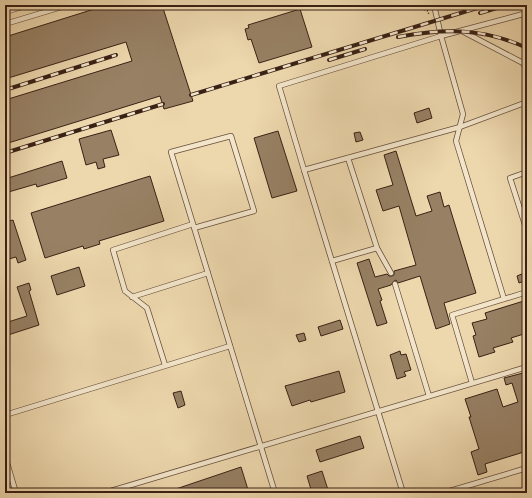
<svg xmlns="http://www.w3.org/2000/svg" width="532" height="498" font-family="'Libre Caslon Text',serif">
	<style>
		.building { fill: #978064; stroke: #392115 }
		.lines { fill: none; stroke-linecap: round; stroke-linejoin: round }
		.lane-casing { stroke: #664e3b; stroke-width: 6 }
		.path { stroke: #392115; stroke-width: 1.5; stroke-dasharray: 1 2; stroke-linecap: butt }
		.lane { stroke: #f3e5ca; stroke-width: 4.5 }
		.rail-casing { stroke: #392115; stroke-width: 4 }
		.rail { stroke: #f3e5ca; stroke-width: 2.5; stroke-dasharray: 8; stroke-linecap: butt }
	</style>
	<rect width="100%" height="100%" fill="#edd7ad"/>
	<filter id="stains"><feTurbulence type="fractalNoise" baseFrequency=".005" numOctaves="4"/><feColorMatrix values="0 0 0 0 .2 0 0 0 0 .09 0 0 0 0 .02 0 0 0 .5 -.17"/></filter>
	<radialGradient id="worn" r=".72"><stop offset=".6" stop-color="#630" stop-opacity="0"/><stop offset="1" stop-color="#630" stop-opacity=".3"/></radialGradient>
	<g class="building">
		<polygon points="107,5 162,5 193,101 164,109 160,96 5,144 5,100 132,61 126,42 5,79 5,37"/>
		<polygon points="300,9 312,47 259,63 251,39 248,40 245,29 249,28 248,25"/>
		<polygon points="429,108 432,118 417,123 414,113"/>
		<polygon points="111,130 119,155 103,159 105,167 98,169 96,162 86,165 79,139"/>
		<polygon points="278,131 297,191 272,198 254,138"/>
		<polygon points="360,132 363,140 356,142 354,133"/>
		<polygon points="396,151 416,216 432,211 427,196 440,192 444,207 449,205 476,293 444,303 450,324 436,329 420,276 398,283 396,280 394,281 391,285 378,289 382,300 380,301 387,323 377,326 357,263 369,259 375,277 387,274 389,276 392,276 394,275 394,271 416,265 399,206 383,211 376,190 393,185 384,155"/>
		<polygon points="62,161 67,178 37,187 36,184 5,193 5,179"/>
		<polygon points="150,176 164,221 99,241 100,244 84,249 83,246 45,258 31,213"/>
		<polygon points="13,220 26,260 18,263 16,257 5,260 5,222"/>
		<polygon points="79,267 85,286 57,295 51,276"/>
		<polygon points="524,273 527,280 519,283 517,276"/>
		<polygon points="29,283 31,290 29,291 39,325 5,336 5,323 27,316 17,287"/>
		<polygon points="527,300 527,333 511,338 513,342 493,348 495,352 479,357 473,336 476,335 472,323 487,319 485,313"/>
		<polygon points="340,320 343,329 321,336 318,327"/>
		<polygon points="304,333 306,340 299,342 296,335"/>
		<polygon points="400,351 401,355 406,354 411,370 404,372 406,376 397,379 390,355"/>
		<polygon points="339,371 345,392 311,402 310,400 292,406 285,386"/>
		<polygon points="527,372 527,451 485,464 487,472 478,475 471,452 479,449 469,417 471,417 465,399 497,389 503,407 518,402 512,383 506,385 504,378"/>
		<polygon points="181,391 185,405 178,408 173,393"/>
		<polygon points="360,436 364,448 320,462 316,450"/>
		<polygon points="241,467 249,493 167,493 167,492"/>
		<polygon points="322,471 329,493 312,493 307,476"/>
	</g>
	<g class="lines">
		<defs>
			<g id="lane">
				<polyline points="434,5 441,36 463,114 456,141 504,299"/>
				<polyline points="5,12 28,5"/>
				<polyline points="527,13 441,36 279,86 304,170 460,127 527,102"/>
				<polyline points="5,24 68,5"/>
				<polyline points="462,31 523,63 527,70"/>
				<polyline points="348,158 377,248 391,273"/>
				<polyline points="304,170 403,493"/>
				<polyline points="527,172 510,178 527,231"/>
				<polyline points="194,228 254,211 231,136 171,152 275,493"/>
				<polyline points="332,261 377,248"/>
				<polyline points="395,284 429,396"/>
				<polyline points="132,297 208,273"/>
				<polyline points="165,365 147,308 125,291 113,250 193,224"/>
				<polyline points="472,383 452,315 527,292"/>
				<polyline points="5,415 230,346"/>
				<polyline points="5,456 16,493"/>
				<polyline points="104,493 527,367"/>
				<polyline points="443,493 527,468"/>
			</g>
		</defs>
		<use href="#lane" class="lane-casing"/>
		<polyline class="path" points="413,5 428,11 429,15"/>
		<use href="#lane" class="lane"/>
		<defs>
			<g id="rail">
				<polyline points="480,13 507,5"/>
				<path d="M398,37C445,28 483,28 527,48"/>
				<polyline points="329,60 365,49"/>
				<polyline points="5,90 116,55"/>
				<polyline points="191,95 487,5"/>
				<polyline points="5,153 163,104"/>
				<polyline points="521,493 527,490"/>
			</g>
		</defs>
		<use href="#rail" class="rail-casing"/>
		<use href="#rail" class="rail"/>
	</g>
	<rect width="532" height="498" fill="none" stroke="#edd7ad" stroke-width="20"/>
	<rect x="6" y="6" width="520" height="486" fill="none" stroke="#392115" stroke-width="2"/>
	<rect x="10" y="10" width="512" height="478" fill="none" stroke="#392115"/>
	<rect width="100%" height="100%" filter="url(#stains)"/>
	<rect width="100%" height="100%" fill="url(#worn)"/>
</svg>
